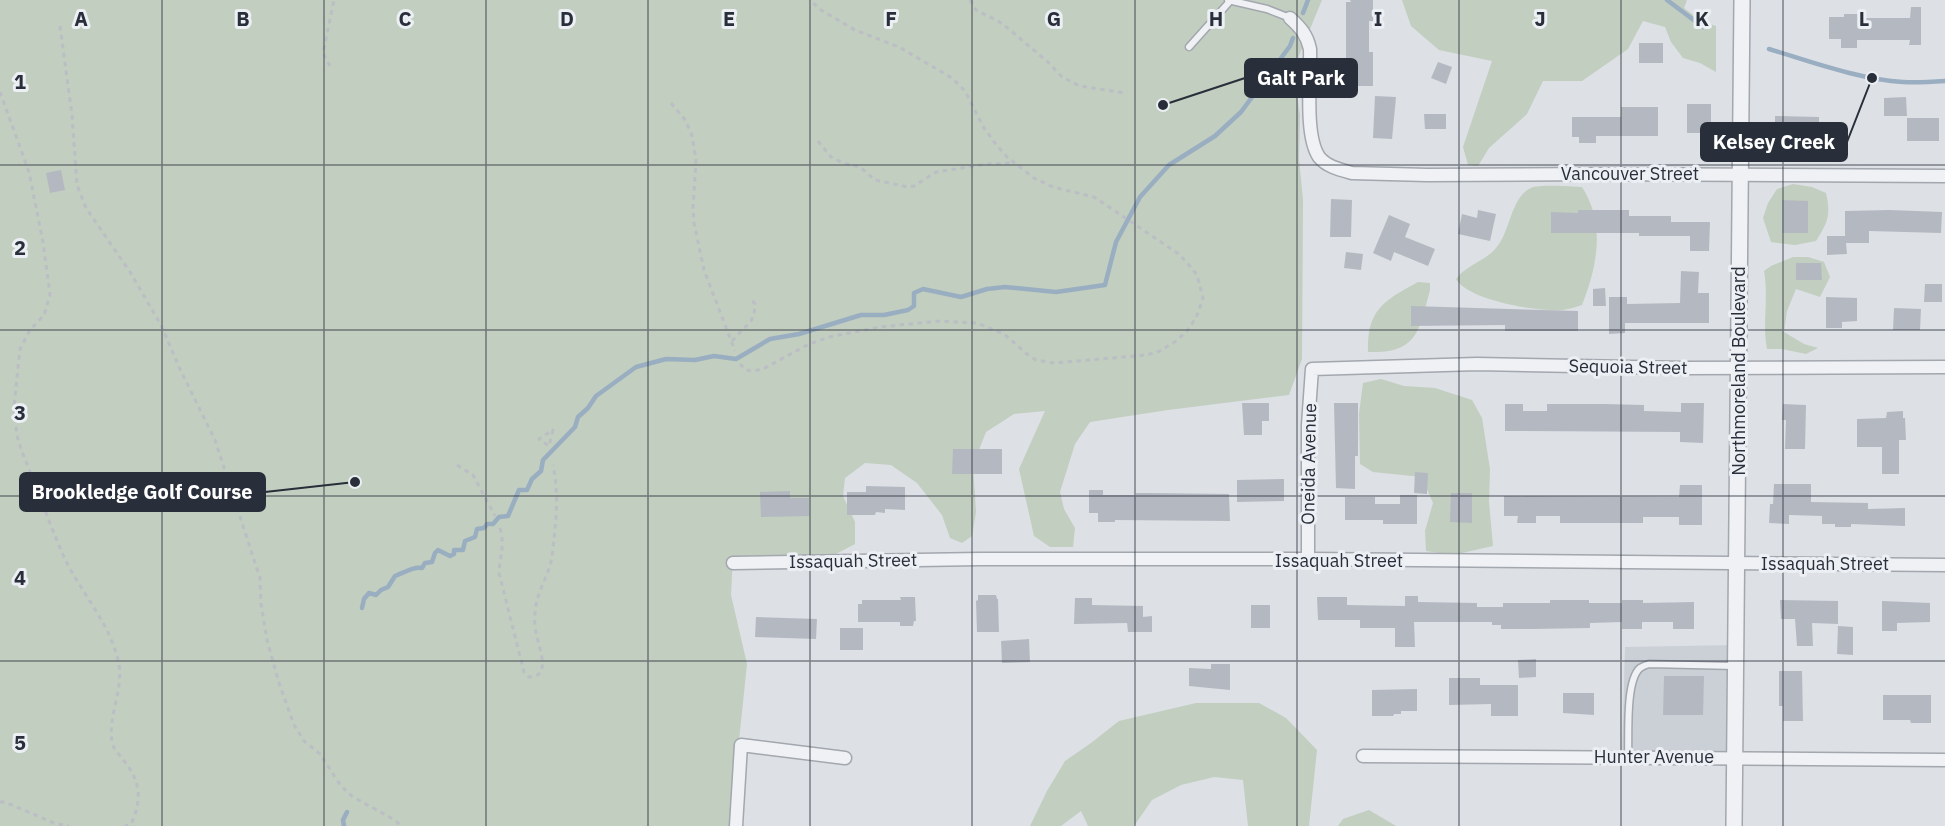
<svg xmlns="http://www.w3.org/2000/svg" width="1945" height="826" font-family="'IBM Plex Sans',sans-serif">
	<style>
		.built { fill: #cbcfd6 }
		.green { fill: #c2cebf }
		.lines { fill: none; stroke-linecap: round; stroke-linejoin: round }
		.stream { stroke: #9aaec2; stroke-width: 4.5 }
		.building { fill: #b4b9c1 }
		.service-casing { stroke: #a3a7ae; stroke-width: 9 }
		.minor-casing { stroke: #a3a7ae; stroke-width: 15 }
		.tertiary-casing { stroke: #a3a7ae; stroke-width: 18 }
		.path { stroke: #bbbec4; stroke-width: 3; stroke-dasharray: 4.5 4.5; stroke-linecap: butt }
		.service { stroke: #eff1f4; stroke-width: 6 }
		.minor { stroke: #eff1f4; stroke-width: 12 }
		.tertiary { stroke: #eff1f4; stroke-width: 15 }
		.grid { fill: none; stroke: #282e3a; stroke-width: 1.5; stroke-opacity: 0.55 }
		.labels { text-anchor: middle; stroke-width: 6; stroke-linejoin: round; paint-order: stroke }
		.street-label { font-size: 18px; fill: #282e3a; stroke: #eceff3 }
		.grid-label { font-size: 20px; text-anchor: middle; font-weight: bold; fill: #282e3a; stroke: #eceff3; stroke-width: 6; stroke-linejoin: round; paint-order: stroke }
		.leader { fill: none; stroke: #282e3a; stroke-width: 2 }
		.callout-dot { fill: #282e3a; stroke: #eceff3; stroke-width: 2 }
		.callout { fill: #282e3a; stroke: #282e3a; stroke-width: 2 }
		.callout-label { font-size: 20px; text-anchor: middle; font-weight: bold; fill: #fff }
	</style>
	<rect width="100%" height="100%" fill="#dde0e5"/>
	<polygon class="built" points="1736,645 1734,758 1622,757 1625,647"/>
	<g class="green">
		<polygon points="0,0 1322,0 1289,80 1295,82 1300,115 1299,159 1303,200 1302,359 1289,395 1168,410 1090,422 1075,444 1060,492 1064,509 1075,528 1073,547 1050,547 1034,536 1019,469 1045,411 1014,414 986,432 973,465 976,512 972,536 962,543 950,538 942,515 917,483 891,465 865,463 845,478 843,496 855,522 855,544 834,555 733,556 731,595 747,664 730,826 0,826"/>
		<polygon points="1402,0 1687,0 1684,8 1701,21 1716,26 1716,72 1700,63 1683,58 1671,42 1665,27 1643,21 1628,49 1582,81 1543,81 1527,114 1489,148 1478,166 1468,165 1463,147 1492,61 1439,50 1411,26"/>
		<path d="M1793,184L1812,187L1826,193C1831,215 1828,222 1816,241L1795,245L1771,242L1763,218L1768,203L1777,189Z"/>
		<path d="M1564,186L1582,187C1606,224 1597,267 1582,305C1576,307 1569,309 1563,310C1539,312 1469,301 1456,279C1467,264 1488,261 1499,244C1510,229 1512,196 1531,188C1538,185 1556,186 1564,186Z"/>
		<path d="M1793,257H1808L1824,262L1830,277L1820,297L1796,289L1787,311L1784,332L1804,344L1818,348L1806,354L1782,349H1767C1762,323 1769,297 1764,271L1771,266Z"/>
		<path d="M1418,282L1430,283V290C1419,330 1418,354 1368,352C1367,310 1383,301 1418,282Z"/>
		<polygon points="1381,379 1404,386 1435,388 1472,400 1482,418 1490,469 1489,502 1493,546 1453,555 1426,551 1425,531 1433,503 1422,477 1373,472 1360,464 1359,414 1363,383"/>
		<polygon points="1196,703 1259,703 1286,718 1317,750 1309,826 1248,826 1243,780 1214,777 1181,785 1152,800 1134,826 1088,826 1081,811 1061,826 1030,826 1047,791 1065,761 1091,743 1119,721"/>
		<polygon points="1369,810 1396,826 1338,826 1343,819"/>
	</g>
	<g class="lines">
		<g class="stream">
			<polyline points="1667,0 1703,27"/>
			<polyline points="1303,13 1308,0"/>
			<path d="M1769,49C1809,61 1861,80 1903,82C1917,83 1931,82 1945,81"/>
			<path d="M362,608L364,599L369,593L376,595L381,590L388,587L395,576C403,573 414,566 422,568L425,563L432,562L435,553L438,550L450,556L454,554V550H463L465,541L475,537L477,529L484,528L487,524H493L499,517L508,516L519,490H527L532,479L541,471L543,460L575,427L578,417L588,408L596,396L636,367L666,359L695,360L714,356L736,359L770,339L799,334L861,315H884L908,310L914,306V293L923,289L961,297L987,289L1005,287L1056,292L1105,285L1116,242L1140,197L1169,165L1215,136L1241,112L1290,46L1293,38"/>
			<polyline points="344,826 343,820 347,812"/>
		</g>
	</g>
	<g class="building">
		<polygon points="1350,0 1373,0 1373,21 1369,21 1369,52 1373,52 1373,86 1346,86 1346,2 1351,2"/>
		<polygon points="1911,7 1921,7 1921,45 1909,45 1910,40 1857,40 1857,48 1841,48 1841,39 1829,39 1829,17 1844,17 1844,14 1861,14 1860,18 1910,18"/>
		<rect x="1639" y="43" width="24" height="20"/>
		<polygon points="1438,62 1452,67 1446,84 1431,78"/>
		<polygon points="1375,96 1396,97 1392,139 1373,138"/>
		<polygon points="1906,97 1907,116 1884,116 1884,98"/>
		<rect x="1687" y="104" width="24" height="29"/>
		<polygon points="1621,107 1658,107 1658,136 1596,136 1596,143 1579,143 1579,137 1572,137 1572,117 1621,117"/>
		<polygon points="1424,114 1446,114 1446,129 1425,129"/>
		<polygon points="1775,116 1819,117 1819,139 1775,138"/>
		<rect x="1907" y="118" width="32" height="23"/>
		<polygon points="61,170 65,190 50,193 46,173"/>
		<polygon points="1331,199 1352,200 1351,237 1330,237"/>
		<polygon points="1782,200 1808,201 1808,233 1782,233"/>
		<polygon points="1478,210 1496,214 1490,241 1458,234 1462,214 1477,218"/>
		<polygon points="1578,210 1629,210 1629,216 1671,216 1671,222 1710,222 1709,251 1690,251 1690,236 1639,236 1639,233 1551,233 1551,212 1578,213"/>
		<polygon points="1890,210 1942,212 1941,233 1869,231 1869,243 1846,243 1847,254 1827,255 1827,236 1845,236 1845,211"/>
		<polygon points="1389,215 1410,224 1405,237 1435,249 1428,266 1394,252 1391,261 1373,253"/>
		<polygon points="1346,252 1363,254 1361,270 1344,268"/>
		<polygon points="1796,263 1821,263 1822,280 1796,280"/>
		<polygon points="1681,271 1699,272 1698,293 1709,293 1709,323 1625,323 1625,333 1609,334 1609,297 1627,297 1627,304 1680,303"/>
		<polygon points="1925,284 1942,284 1942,302 1924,302"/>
		<polygon points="1605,288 1606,306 1593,306 1593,289"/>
		<polygon points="1826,297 1857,298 1857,321 1842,322 1842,328 1826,328"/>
		<polygon points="1411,306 1578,311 1578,331 1505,331 1505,325 1411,326"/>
		<polygon points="1894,308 1921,309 1920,330 1893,330"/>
		<polygon points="1242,403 1269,403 1269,421 1262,421 1262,435 1244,435"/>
		<polygon points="1334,403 1358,403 1358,456 1355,456 1355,489 1336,488"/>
		<polygon points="1681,403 1704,403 1703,443 1680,442 1680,432 1505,431 1505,404 1523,404 1523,411 1547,411 1547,404 1605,404 1644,405 1644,411 1681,412"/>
		<polygon points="1783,404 1806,405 1805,449 1785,449 1786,420 1782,420"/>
		<polygon points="1903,411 1903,418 1905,418 1906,440 1899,440 1899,474 1882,474 1882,447 1857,447 1857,419 1886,418 1887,412"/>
		<polygon points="953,449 1002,449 1002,474 952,474"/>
		<polygon points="1415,472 1428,473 1427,494 1414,493"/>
		<polygon points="1284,479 1284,501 1237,502 1237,480"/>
		<polygon points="1774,484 1811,484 1811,502 1868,503 1868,509 1905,508 1905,526 1851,524 1851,527 1835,527 1835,524 1822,524 1822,516 1789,515 1789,524 1769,523 1770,504 1773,504"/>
		<polygon points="1680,485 1702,485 1702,525 1679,525 1679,517 1643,517 1643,523 1560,523 1560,516 1536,516 1536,523 1517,523 1518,516 1504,516 1504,496 1679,497"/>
		<polygon points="866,486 905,487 905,510 885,509 885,513 876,512 875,515 847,515 847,492 866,492"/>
		<polygon points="1089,490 1103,490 1103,495 1136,495 1136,493 1149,493 1229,494 1230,521 1115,520 1115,522 1098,522 1098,513 1089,513"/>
		<polygon points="790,491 790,498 809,498 809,516 761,517 760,492"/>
		<polygon points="1451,493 1472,493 1472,523 1450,522"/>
		<polygon points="1400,495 1417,495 1417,524 1383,524 1383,520 1345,520 1345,497 1375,497 1375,504 1400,504"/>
		<polygon points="978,595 996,595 997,599 998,599 999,632 977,632 976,601 978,600"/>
		<polygon points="1405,596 1418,596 1418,602 1477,603 1477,607 1503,607 1503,603 1550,603 1550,600 1589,600 1589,603 1622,603 1622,600 1643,600 1643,603 1694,602 1694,629 1673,629 1673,622 1642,622 1642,629 1622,629 1622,622 1590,623 1590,628 1533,629 1501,629 1501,625 1492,625 1492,622 1414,622 1415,647 1395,647 1395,628 1360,628 1360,620 1318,620 1317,597 1347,597 1347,605 1405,606"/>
		<polygon points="900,597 915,597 916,621 914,621 913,626 900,626 900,622 858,622 858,604 862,604 862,600 901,600"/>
		<polygon points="1075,598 1092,598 1092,605 1143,606 1143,617 1152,616 1152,632 1128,632 1127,623 1074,624"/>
		<polygon points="1780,600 1838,601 1838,624 1812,623 1813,646 1797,646 1795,619 1781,619"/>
		<polygon points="1882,601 1930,603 1930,622 1897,623 1897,631 1882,631"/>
		<rect x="1251" y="605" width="19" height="23"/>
		<polygon points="756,617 817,619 816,639 755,637"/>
		<polygon points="1838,626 1853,627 1853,655 1837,654"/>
		<rect x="840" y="628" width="23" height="22"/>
		<polygon points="1029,639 1030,662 1002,663 1001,641"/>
		<polygon points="1536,659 1536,677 1519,678 1518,660"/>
		<polygon points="1211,664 1230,664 1230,690 1189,686 1189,668 1211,669"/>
		<polygon points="1779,671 1802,671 1803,721 1783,721 1783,706 1779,706"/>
		<polygon points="1664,676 1704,676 1703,715 1663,715"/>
		<polygon points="1449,678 1480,678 1480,685 1518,685 1518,716 1491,716 1491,704 1449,705"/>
		<polygon points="1417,689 1417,711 1401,711 1401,714 1394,714 1393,716 1372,716 1372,690"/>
		<polygon points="1563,693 1594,693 1594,715 1563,713"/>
		<polygon points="1883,695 1931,695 1931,723 1911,723 1910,720 1883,720"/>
	</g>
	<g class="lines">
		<defs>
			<g id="service">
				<polyline points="1228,0 1267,9 1290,18"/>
				<polyline points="1189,47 1231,0"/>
				<path d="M1628,757C1629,737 1625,681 1640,668C1643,666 1646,665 1649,664L1735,666"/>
			</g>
			<g id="minor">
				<path d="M1290,18C1301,28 1307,35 1310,49C1311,77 1304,135 1319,157C1327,167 1341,170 1352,173L1427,175L1597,174L1945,176"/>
				<polyline points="1308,559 1308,425 1312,369 1477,364 1683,368 1945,367"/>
				<polyline points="733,563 980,559 1308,559 1945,565"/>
				<polyline points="1363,756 1945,760"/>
				<polyline points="736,826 741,745 845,758"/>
			</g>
			<polyline id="tertiary" points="1734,826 1742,0"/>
		</defs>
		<use href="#service" class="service-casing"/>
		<use href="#minor" class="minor-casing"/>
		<use href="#tertiary" class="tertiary-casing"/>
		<g class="path">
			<polyline points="970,0 976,10 998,21 1009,29 1049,63 1062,77 1080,86 1125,93"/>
			<polyline points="60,26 72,115 77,185 86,208 130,272 161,325 179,367 215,440 260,578 261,604 267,640 279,683 294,725 304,741 320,754 341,786 353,797 395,820 401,826"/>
			<polyline points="330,66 323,53 334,0"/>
			<path d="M0,92L29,172L43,242L50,295L44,315L30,330L20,349L14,406L17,436L22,452C37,487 49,524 65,559C82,594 112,626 119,665C123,691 108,716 112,742C113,749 120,755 124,761C141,781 142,801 131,824L125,826"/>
			<polyline points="671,103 686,121 692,136 696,160 693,208 694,223 704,270 735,351"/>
			<polyline points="818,141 831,157 843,163 860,167 875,180 908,187 914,186 936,172 987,164 1012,163"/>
			<polyline points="732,341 751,321 754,315 755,304 751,299"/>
			<polyline points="740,364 746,370 753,371 763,369 809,344 829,337 880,327 940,321 977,323 1004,334 1027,354 1036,360 1054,363 1147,355 1160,351 1176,341 1187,331 1196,318 1203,298 1197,275 1189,265 1179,254 1094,197 1053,187 1034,178 1007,157 995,143 984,128 965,91 952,78 899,47 855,30 821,10 810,0"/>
			<polygon points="553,430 549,446 539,439"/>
			<polyline points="457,465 473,475 495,516"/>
			<path d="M500,528C505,548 500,554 499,573L524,672L529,677C552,677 539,649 537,636C535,629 534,620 535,613C536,595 545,582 550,565C553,556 553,547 554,538C557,513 558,490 553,465"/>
			<polyline points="0,802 5,802 54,823 69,826"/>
		</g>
		<use href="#service" class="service"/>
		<use href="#minor" class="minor"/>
		<use href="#tertiary" class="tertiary"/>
	</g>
	<path class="grid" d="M162,0V826M324,0V826M486,0V826M648,0V826M810,0V826M972,0V826M1135,0V826M1297,0V826M1459,0V826M1621,0V826M1783,0V826M0,165H1945M0,330H1945M0,496H1945M0,661H1945"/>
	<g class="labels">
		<g class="street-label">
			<text x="1630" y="180">Vancouver Street</text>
			<text transform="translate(1628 367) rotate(1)" y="6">Sequoia Street</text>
			<text transform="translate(1739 371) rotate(-90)" y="6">Northmoreland Boulevard</text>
			<text transform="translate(1309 464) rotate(-89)" y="6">Oneida Avenue</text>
			<text transform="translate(853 561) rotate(-1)" y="6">Issaquah Street</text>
			<text x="1339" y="567">Issaquah Street</text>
			<text x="1825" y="570">Issaquah Street</text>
			<text x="1654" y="763">Hunter Avenue</text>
		</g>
	</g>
	<g class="grid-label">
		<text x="81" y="26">A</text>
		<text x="243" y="26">B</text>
		<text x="405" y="26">C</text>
		<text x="567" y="26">D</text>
		<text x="729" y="26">E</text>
		<text x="891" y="26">F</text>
		<text x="1054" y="26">G</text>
		<text x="1216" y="26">H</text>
		<text x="1378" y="26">I</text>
		<text x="1540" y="26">J</text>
		<text x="1702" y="26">K</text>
		<text x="1864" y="26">L</text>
		<text x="20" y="89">1</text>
		<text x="20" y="255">2</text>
		<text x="20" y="420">3</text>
		<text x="20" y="585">4</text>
		<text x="20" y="750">5</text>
	</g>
	<path class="leader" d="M1163 105L1245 78M1872 78L1847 142M355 482L265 492"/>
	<g class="callout-dot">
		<circle cx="1163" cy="105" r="6"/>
		<circle cx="1872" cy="78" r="6"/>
		<circle cx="355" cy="482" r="6"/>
	</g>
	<g class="callout">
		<rect x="1245" y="59" width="112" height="38" rx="6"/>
		<rect x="1701" y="123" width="146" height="38" rx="6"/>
		<rect x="20" y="473" width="245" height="38" rx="6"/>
	</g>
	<g class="callout-label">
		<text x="1301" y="85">Galt Park</text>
		<text x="1774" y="149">Kelsey Creek</text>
		<text x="142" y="499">Brookledge Golf Course</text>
	</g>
</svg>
